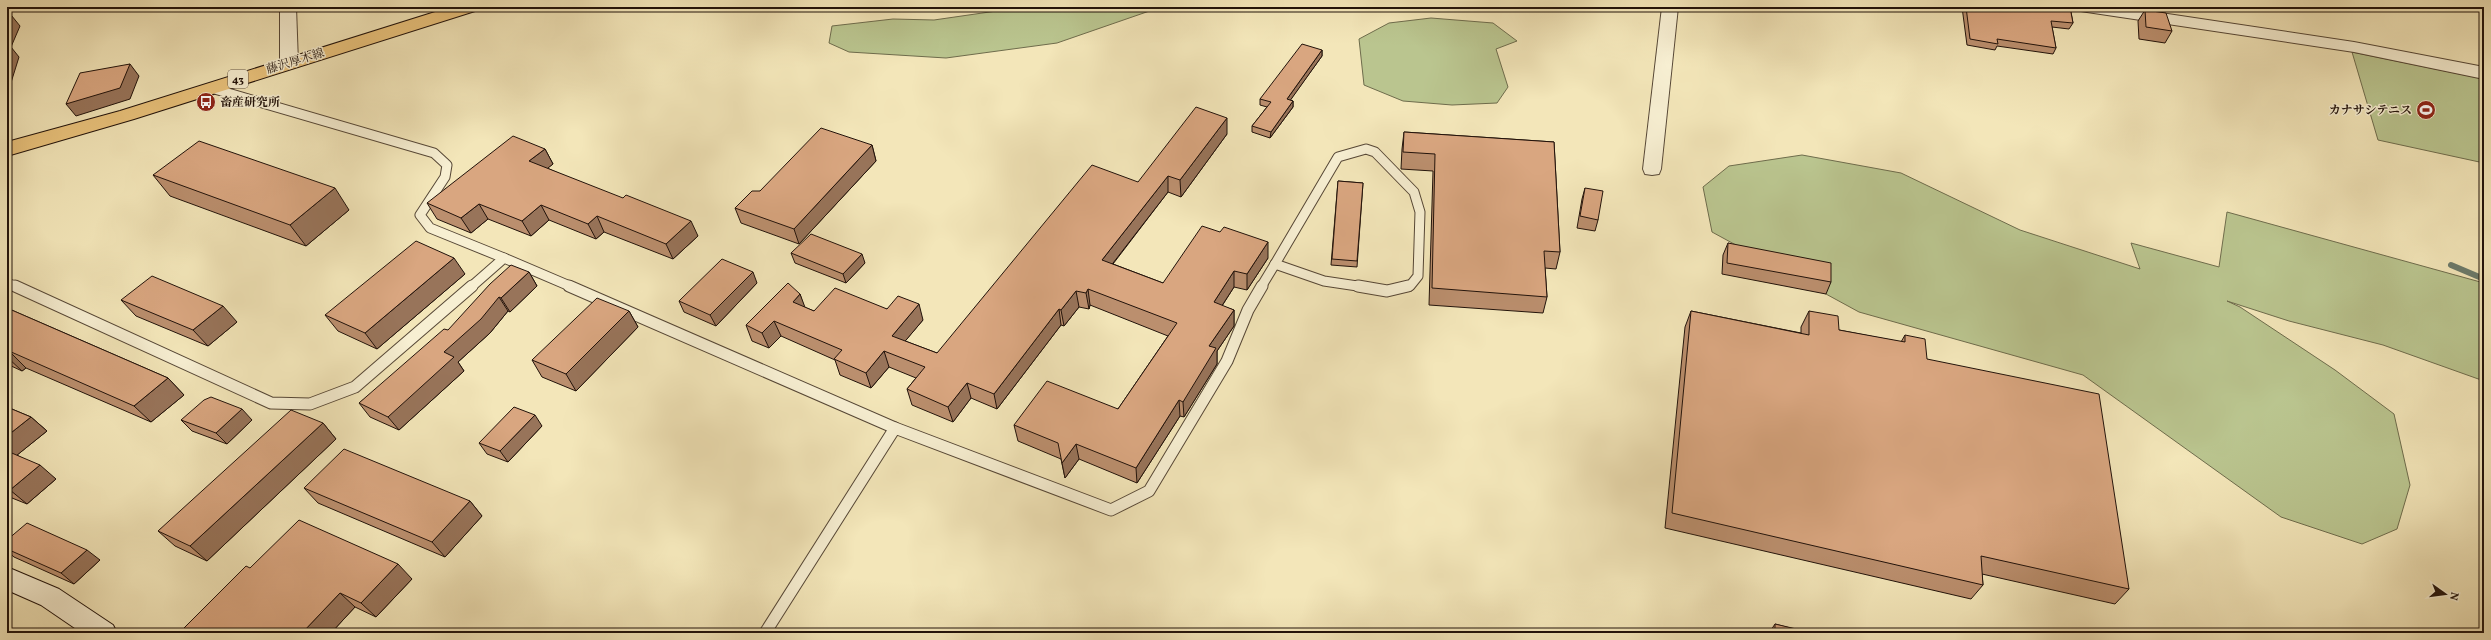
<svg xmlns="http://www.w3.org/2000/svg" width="2491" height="640" font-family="Vollkorn,'Noto Serif JP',serif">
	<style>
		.green { fill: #bac58f; stroke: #6e6c4c }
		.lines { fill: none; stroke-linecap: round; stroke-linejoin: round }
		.stream { stroke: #6b7a6b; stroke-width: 6 }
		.lane-far1-casing { stroke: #564736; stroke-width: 11 }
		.lane-casing { stroke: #564736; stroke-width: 13 }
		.street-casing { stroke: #564736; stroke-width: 2 }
		.secondary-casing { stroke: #21120a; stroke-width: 2 }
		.primary-casing { stroke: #21120a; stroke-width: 2 }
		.lane-far1 { stroke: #f7efd2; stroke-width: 9 }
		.lane { stroke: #f7efd2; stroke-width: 11 }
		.street { fill: #f7efd2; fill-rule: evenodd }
		.secondary { fill: #f7efd2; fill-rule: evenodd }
		.primary { fill: #eac37c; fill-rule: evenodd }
		.wall { fill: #bb8f6e; stroke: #21120a }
		.shaded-wall { fill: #98745a; stroke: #21120a }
		.building { fill: #d9a680; stroke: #21120a }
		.labels { text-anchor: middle; stroke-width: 3; stroke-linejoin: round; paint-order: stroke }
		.shield { fill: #f7efd2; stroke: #615446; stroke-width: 1 }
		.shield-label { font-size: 11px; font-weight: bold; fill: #21120a }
		.street-label { font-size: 12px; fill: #21120a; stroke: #f7efd2 }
		.poi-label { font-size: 12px; font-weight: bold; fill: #21120a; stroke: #f7efd2; text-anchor: start }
	</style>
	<rect width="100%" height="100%" fill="#f3e6b9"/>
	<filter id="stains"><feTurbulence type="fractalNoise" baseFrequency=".005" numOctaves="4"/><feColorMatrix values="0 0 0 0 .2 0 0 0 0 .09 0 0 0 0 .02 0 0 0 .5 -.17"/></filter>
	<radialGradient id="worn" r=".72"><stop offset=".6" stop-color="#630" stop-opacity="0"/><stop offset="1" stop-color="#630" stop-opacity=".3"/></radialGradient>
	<g class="green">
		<polygon points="1024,7 1161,7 1057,43 946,58 849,52 829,43 832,26 893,19 934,20"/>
		<polygon points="1431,18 1493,23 1517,41 1496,49 1508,87 1497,103 1452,105 1403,101 1364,85 1359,39 1389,23"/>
		<polygon points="2352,52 2484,79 2484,163 2378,140"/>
		<polygon points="1802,155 1901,173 2020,230 2140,269 2131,243 2219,267 2227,212 2484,283 2484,381 2383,345 2289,321 2227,301 2240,307 2335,370 2394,414 2410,485 2397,529 2362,544 2281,517 2083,375 1859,312 1712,232 1703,187 1729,166"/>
	</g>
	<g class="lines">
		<polyline class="stream" points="2451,265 2484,279"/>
		<defs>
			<g id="lane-far1">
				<polyline points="211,88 434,153 447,165 445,177 420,215 430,228 504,258"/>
				<polyline points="1275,264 1324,281 1364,287"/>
				<polyline points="1275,264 1338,157 1366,149 1375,152 1414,192 1420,212 1418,276 1410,286 1403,287"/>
				<polyline points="7,283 17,287"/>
				<polyline points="471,287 504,258 572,287"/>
				<polyline points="1261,287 1275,264"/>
			</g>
			<g id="lane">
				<polyline points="15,286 271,403 310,404 355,387 472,286"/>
				<polyline points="569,286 895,428"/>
				<polyline points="1358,286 1387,291 1408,286"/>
				<polyline points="765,633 895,428 1111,510 1149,491 1227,361 1248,310 1262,286"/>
			</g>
			<g id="street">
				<polygon points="280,7 296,7 298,63 295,67 283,67 280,63"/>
				<polygon points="1662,7 1678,7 1661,169 1659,174 1652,175 1645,174 1643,169"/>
				<polygon points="2079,7 2121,7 2354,42 2484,67 2484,79 2354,52 2087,12 2081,11"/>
			</g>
			<polygon id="secondary" points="7,567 59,589 113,625 117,633 82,633 41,605 7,590"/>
			<polygon id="primary" points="451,7 478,7 475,11 134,119 7,156 7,142 120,111"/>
		</defs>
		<use href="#lane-far1" class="lane-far1-casing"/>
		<use href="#lane" class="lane-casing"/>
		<use href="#street" class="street-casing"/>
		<use href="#secondary" class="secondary-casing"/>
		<use href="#primary" class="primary-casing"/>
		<use href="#lane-far1" class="lane-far1"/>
		<use href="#lane" class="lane"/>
		<use href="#street" class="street"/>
		<use href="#secondary" class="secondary"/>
		<use href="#primary" class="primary"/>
	</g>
	<g class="wall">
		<polygon points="1962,7 2070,7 2073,23 2069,29 2052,27 2056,48 2053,54 1997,46 1995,50 1967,45"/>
		<polygon points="2395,7 2414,7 2412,10"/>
		<polygon points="2145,10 2172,31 2165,43 2139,39 2138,21"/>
		<polygon points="1322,50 1322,56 1290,100 1293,101 1293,107 1270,138 1252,132 1252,126 1267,107 1260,105 1260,99"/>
		<polygon points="1404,132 1554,142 1560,252 1556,269 1545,268 1547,297 1543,313 1429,305 1433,171 1401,169 1402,149"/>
		<polygon points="1227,134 1181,197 1168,192 1113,264 1163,283 1268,258 1247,290 1234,287 1222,306 1234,310 1234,326 1217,351 1217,364 1184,417 1180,416 1137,483 1079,459 1065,478 1061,459 1018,441 1014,425 1118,409 1168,336 1090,305 1089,309 1079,307 1064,326 1061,325 997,409 971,398 953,422 912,405 907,389 916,378 889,367 871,388 840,375 835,360 781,336 769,348 752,341 746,325 800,294 804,307 814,311 887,309 923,320 905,341 937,353 1138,182"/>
		<polygon points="872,145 876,161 799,244 741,223 735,208 760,191"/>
		<polygon points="545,149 553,164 547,168 698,236 673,259 604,232 596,239 549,220 531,236 488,219 471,233 437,219 427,203"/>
		<polygon points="153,175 349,210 306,246 170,196"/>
		<polygon points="1338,181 1363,183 1357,267 1331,265"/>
		<polygon points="1585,188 1598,220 1595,231 1577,228 1582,199"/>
		<polygon points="1728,243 1831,282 1826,294 1722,274 1723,255"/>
		<polygon points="791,253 865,263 846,283 795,263"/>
		<polygon points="529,272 537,286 510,312 508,311 490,333 458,362 464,371 399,430 370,417 359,403"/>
		<polygon points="465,274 377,349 338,331 325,315"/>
		<polygon points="757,283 716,326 684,312 679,301"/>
		<polygon points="121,300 237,322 208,346 136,316"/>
		<polygon points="7,308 168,378 184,395 151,422 26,368 22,371 7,364"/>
		<polygon points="629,311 638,327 576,391 542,377 532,360"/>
		<polygon points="1691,311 1801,333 1801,327 1809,311 1839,330 1901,342 1905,335 1927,359 2129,589 2115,604 1982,574 1983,585 1971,599 1665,528 1685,327"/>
		<polygon points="7,407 31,417 47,431 17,455 56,479 27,504 7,496"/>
		<polygon points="181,420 252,420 227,444 192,431"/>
		<polygon points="323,423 336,439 207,561 175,546 158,531"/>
		<polygon points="542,426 508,462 487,454 479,443"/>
		<polygon points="304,488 470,501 482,516 445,557 318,503"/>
		<polygon points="7,540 100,560 74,584 14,557 7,551"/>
		<polygon points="250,568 412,579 376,617 355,607 331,633 181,633 180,632"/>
		<polygon points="1775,624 1809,633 1769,633"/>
	</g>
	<g class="shaded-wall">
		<polygon points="7,10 20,26 11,47 19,57 9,89 7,89"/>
		<polygon points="1322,50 1322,56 1287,105 1287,99"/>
		<polygon points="130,64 139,76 130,99 76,116 66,104"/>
		<polygon points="1293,101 1293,107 1270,138 1271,132"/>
		<polygon points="1227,118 1227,134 1181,197 1180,180"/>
		<polygon points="872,145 876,161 799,244 794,229"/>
		<polygon points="545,149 553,164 537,177 529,161"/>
		<polygon points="1168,176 1168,192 1103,276 1102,260"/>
		<polygon points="335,188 349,210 306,246 290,225"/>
		<polygon points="479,204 488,219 471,233 461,218"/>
		<polygon points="541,205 549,220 531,236 522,221"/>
		<polygon points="597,216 604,232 596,239 588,224"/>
		<polygon points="691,221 698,236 673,259 666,244"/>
		<polygon points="1268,242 1268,258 1247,290 1247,274"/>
		<polygon points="862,254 865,263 846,283 843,274"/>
		<polygon points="454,258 465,274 377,349 365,333"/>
		<polygon points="1234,271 1234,287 1214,318 1214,302"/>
		<polygon points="529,272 537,286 510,312 501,298"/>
		<polygon points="753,272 757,283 716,326 710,315"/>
		<polygon points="1088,289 1090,305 1089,309 1086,293"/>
		<polygon points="1076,291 1079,307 1064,326 1061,310"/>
		<polygon points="800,294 806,310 793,302"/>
		<polygon points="499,297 508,311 490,333 458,362 464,371 399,430 388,417 444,352"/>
		<polygon points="919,304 923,320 896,352 892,336"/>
		<polygon points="223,306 237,322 208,346 193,330"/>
		<polygon points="1059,309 1061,325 997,409 994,394"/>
		<polygon points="1234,310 1234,326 1217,351 1217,364 1184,417 1183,402 1209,346"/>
		<polygon points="629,311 638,327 576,391 566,374"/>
		<polygon points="774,321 781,336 769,348 762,333"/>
		<polygon points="9,351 26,368 22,371 7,357 7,353"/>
		<polygon points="884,351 889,367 871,388 866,373"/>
		<polygon points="168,378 184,395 151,422 134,406"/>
		<polygon points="967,383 971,398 953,422 948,407"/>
		<polygon points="1179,400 1180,416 1137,483 1136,468"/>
		<polygon points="242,409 252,420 227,444 216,433"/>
		<polygon points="535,415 542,426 508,462 500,451"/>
		<polygon points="31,417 47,431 11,460 7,456 7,436"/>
		<polygon points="323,423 336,439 207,561 190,546"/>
		<polygon points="1076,444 1079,459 1065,478 1062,463"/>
		<polygon points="40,465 56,479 27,504 10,490"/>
		<polygon points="470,501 482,516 445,557 432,542"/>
		<polygon points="87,550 100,560 74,584 61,573"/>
		<polygon points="398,564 412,579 376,617 361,603"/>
		<polygon points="340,593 355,607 331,633 302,633"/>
	</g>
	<g class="building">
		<polygon points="1966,7 2070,7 2073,23 2051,21 2056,48 1997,39 1998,44 1970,39"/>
		<polygon points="2145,10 2166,13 2172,31 2146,27"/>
		<polygon points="1302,44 1322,50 1287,99 1293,101 1271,132 1252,126 1271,102 1260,99"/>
		<polygon points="130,64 120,88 66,104 80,73"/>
		<polygon points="1196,107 1227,118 1180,180 1168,176 1102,260 1163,283 1202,226 1220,232 1224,227 1268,242 1247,274 1234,271 1214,302 1234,310 1209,346 1216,348 1183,402 1179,400 1136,468 1076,444 1062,463 1058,443 1014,425 1047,381 1118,409 1177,323 1088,289 1086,293 1076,291 1061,310 1059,309 994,394 967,383 948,407 907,389 925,367 884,351 866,373 834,359 842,350 774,321 762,333 746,325 788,283 800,294 793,302 814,311 835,288 887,309 898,296 919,304 892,336 937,353 1092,165 1138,182"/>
		<polygon points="821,128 872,145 794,229 735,208 752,191 760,191"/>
		<polygon points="1404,132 1554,142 1560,252 1544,251 1547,297 1432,288 1435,154 1403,152"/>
		<polygon points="513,136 545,149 529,161 623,198 626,195 691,221 666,244 597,216 588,224 541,205 522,221 479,204 461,218 427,203"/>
		<polygon points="199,141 335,188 290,225 153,175"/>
		<polygon points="1338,181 1363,183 1357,261 1332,259"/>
		<polygon points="1585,188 1603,191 1598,220 1580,216"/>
		<polygon points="811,234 862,254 843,274 791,253"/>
		<polygon points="416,241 454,258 365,333 325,315"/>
		<polygon points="1728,243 1831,263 1831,282 1727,263"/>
		<polygon points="722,259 753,272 710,315 679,301"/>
		<polygon points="511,265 529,272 501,298 499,297 481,319 444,352 454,357 388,417 359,403 444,329 448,330 490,284"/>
		<polygon points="152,276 223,306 193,330 121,300"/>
		<polygon points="597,298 629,311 566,374 532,360"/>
		<polygon points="7,308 168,378 134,406 9,351 7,353"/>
		<polygon points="1691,311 1809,335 1809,311 1838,316 1839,330 1905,342 1905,335 1925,339 1927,359 2099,394 2129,589 1981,556 1983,585 1672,513"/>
		<polygon points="211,397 242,409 216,433 181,420 204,400"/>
		<polygon points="7,407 31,417 7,436"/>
		<polygon points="514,407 535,415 500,451 479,443"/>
		<polygon points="291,410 323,423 190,546 158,531"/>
		<polygon points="344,449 470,501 432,542 304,488"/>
		<polygon points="7,451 40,465 10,490 7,489"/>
		<polygon points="299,520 398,564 361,603 340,593 302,633 182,633 180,632 246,566 250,568"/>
		<polygon points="27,523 87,550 61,573 7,549 7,540"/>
		<polygon points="1775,624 1809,632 1809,633 1775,633"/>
	</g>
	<defs>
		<symbol id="bus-disc" viewBox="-11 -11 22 22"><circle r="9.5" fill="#8f2418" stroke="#f7efd2"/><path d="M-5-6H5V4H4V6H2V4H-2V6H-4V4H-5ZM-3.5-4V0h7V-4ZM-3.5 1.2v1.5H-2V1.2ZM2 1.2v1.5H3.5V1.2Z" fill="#fff"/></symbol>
		<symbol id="stadium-disc" viewBox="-11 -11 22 22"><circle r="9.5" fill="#8f2418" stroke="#f7efd2"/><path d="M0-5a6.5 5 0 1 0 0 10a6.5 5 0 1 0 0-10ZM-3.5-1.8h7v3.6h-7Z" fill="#fff"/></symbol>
	</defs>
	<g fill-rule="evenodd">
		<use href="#bus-disc" x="195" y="91" width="22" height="22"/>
		<use href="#stadium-disc" x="2415" y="99" width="22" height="22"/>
	</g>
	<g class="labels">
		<rect class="shield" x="228" y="70" width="20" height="18" rx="3"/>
		<g class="shield-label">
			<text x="238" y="83">43</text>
		</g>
		<g class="street-label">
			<text transform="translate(295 61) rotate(-17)" y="4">藤沢厚木線</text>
		</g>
		<g class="poi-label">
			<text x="220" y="106">畜産研究所</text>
			<text x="2412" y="114" text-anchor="end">カナサシテニス</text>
		</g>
	</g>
	<rect width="2491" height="640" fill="none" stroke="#f3e6b9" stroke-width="24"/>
	<rect x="8" y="8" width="2475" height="624" fill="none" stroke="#21120a" stroke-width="2"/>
	<rect x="12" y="12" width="2467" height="616" fill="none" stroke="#21120a"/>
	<g transform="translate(2445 594) rotate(104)" stroke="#f7efd2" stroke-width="3" paint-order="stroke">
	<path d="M0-3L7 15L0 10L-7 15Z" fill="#21120a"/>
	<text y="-6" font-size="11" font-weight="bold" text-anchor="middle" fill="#21120a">N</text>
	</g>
	<rect width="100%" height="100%" filter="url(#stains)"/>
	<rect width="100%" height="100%" fill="url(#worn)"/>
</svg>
